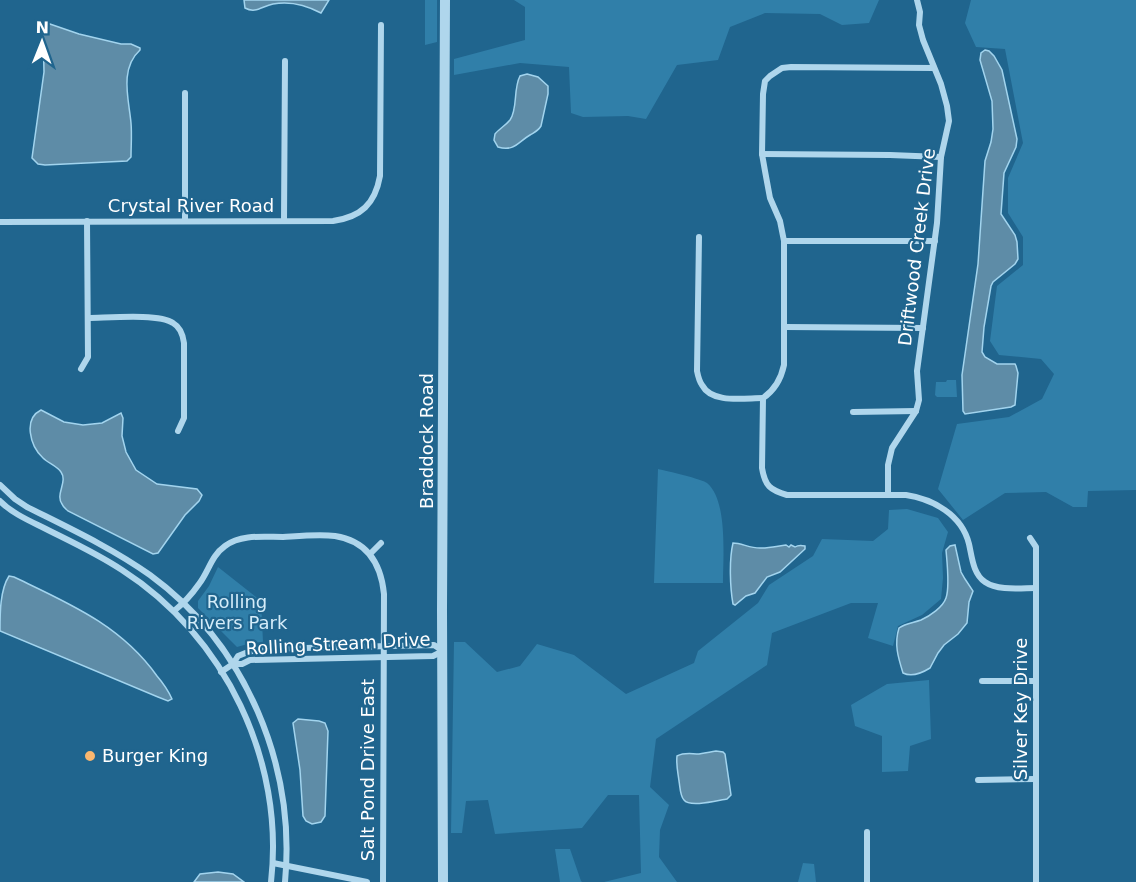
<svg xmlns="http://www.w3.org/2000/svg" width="1136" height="882" font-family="'DejaVu Sans',sans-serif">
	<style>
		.green { fill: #307fa9 }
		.water { fill: #5e8ca7; stroke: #a2d4ee; stroke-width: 1.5 }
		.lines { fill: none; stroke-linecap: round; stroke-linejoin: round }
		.minor { stroke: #afd6ec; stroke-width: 6 }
		.tertiary { stroke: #afd6ec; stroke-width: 10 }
		.poi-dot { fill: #fab76f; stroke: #20658e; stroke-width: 2 }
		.labels { text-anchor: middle; stroke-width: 4.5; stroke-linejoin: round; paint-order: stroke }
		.street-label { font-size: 18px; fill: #fff; stroke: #20658e }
		.park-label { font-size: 18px; fill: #d4ecf9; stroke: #20658e }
		.poi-label { font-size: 18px; fill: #fff; stroke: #20658e; text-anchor: start }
	</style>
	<rect width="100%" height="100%" fill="#20658e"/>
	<g class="green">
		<polygon points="425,0 437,0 437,42 425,45"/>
		<polygon points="514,0 879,0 869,23 842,25 820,14 765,13 730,27 718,60 677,65 646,119 628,116 583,117 571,113 569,67 520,63 454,75 454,59 525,40 525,7"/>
		<polygon points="971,0 1136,0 1136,490 1088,491 1087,507 1073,507 1046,492 1005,493 963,520 938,489 957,424 1009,417 1042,399 1054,374 1041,359 999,355 990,341 997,286 1023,265 1023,237 1008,213 1008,178 1023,143 1005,49 976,47 965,23"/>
		<polygon points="947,380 956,380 957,397 937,397 935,395 936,382 946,382"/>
		<path d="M658,469C667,471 702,479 707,483C728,500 723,558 723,583H654Z"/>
		<polygon points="907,509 938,518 948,532 942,553 943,578 941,599 922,615 898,626 893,646 868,638 878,603 851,603 772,633 767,665 656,739 650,787 669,805 660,830 659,857 677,882 604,882 641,873 639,795 608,795 582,828 495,834 488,800 466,801 462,833 451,833 454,642 465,642 497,672 520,666 537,644 574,655 626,694 694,663 698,651 758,603 769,585 813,556 822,539 873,541 888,529 889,510"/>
		<polygon points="218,567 261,601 263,642 251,643 237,647 198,608 198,601 209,586"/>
		<polygon points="929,680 931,739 910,746 908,771 882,772 882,736 855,726 851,705 887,684"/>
		<polygon points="555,849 570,849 581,881 582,882 560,882"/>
		<polygon points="803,863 814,864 816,882 798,882"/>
	</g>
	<g class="water">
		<path d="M244,0H329L321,13C306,5 289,1 273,4C262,6 256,14 245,8Z"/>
		<path d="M47,23L79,34L121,44H131L140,48V50C119,69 129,100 131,123C132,134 131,146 131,157L127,161L45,165L38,164L32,158L44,72L43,28Z"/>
		<polygon points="985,50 989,51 994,56 1002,70 1017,139 1016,147 1004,173 1001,214 1015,235 1017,242 1018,259 1015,264 993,282 991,286 984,327 982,352 985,357 997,364 1015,364 1016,366 1018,373 1015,405 1011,407 965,414 963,411 962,375 978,264 985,161 991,142 993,129 992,101 980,60 981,53"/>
		<path d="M527,74L538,77L548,86V94L541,126C538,131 535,132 530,135C518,142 514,152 498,147L494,140L495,134C499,129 505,126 510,120C518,109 513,89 520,76Z"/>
		<path d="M41,410L64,422L83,425L102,423L121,413L123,418L122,436L126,452L136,470L157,484L197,489L202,495L199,501L185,515L158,553L153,554L68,511C66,509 63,507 62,504C55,494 68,482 61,472C57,466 48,463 43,458C30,446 23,419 41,410Z"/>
		<path d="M733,543C742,543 751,549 762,548C770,548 778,546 786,545L789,547L791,545L795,547C798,545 801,545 805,546V549L780,572L767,577L755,593L746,596L735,605L733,604C730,587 729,560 733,543Z"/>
		<path d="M955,545L961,572L965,579L973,591L969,602L967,623L958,634L944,645L938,653L930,668C922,673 911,677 903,673C898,657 894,644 899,628C906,623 913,623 921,620C930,616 943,607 946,598C950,587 947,562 946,550L950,546Z"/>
		<path d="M9,576L14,577C68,603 121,625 157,676C163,683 168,690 172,699L168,701L158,697L0,631C0,613 0,590 9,576Z"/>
		<polygon points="298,719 319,721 325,723 328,731 325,816 321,822 312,824 306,821 303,816 300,770 293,723"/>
		<path d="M716,751L723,752L725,754L731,795L727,799C719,800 690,808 684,800C680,796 680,786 679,781C678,773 676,765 677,756C685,752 691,754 699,754C705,753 711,752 716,751Z"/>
		<polygon points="218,872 233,874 244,882 194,882 200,874"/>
	</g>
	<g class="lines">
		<g class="minor">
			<path d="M934,68L791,67L782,68L770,76L765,81L763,94L762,154L765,171L770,198L780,221L784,241V365C781,379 775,390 763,398L762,468C765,486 770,490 787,495H906C933,499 962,515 969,544C972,557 973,574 985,582C998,591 1021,588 1036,588"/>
			<polyline points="762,154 890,155 941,157"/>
			<polyline points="185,221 185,93"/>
			<polyline points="284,221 285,61"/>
			<path d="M0,222L333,221C361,217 375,204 380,176L381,25"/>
			<path d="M699,237L697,371C698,376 699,381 702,385C712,404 744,398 763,398"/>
			<polyline points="784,241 935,241"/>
			<path d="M88,318C106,318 159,313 173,323C180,327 183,335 184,343V418L178,431"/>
			<polyline points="785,327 923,328"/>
			<polyline points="81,369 88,357 87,221"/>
			<polyline points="853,412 916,411"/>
			<path d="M0,485L15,499L27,507C69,528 112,548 150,575C246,645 296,766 285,882"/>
			<polyline points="888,495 888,465 892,448 916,411 919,400 917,371 937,223 941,157 949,121 947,106 941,84 923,40 919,25 920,12 917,0"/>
			<path d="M0,501C13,514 30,521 46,529C72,542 98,554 122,570C225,636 285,761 271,882"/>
			<polyline points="1030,538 1036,547 1036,882"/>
			<polyline points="370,554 381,543"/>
			<path d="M174,611C184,603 192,594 199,584C209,571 211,556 225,546C241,534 264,537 283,537C299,536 319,534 335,536C367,541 381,564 384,594L383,882"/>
			<polyline points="221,672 233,664 238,656 248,652 261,649 434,645 443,651 433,656 250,660 242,664 233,664"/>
			<polyline points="982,681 1036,681"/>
			<polyline points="978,780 1036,779"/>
			<polyline points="273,863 367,882"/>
			<polyline points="867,882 867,832"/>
		</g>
		<polyline class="tertiary" points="443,882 442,610 445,0"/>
	</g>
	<circle class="poi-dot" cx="90" cy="756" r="6"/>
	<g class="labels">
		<g class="street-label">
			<text x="191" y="212">Crystal River Road</text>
			<text transform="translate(917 247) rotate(-83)" y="6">Driftwood Creek Drive</text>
			<text transform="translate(427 441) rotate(-90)" y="6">Braddock Road</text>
			<text transform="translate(338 644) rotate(-3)" y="6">Rolling Stream Drive</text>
			<text transform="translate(1021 709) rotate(-90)" y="6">Silver Key Drive</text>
			<text transform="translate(368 770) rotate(-90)" y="6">Salt Pond Drive East</text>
		</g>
		<g class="park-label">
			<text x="237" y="608">Rolling<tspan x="237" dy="21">Rivers Park</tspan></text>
		</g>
		<g class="poi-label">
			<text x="102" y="762">Burger King</text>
		</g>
	</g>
	<g transform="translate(42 42) rotate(1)" stroke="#20658e" stroke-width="4.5" paint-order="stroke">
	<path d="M0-4.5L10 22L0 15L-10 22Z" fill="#ffffff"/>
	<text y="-9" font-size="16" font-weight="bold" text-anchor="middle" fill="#ffffff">N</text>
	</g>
</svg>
